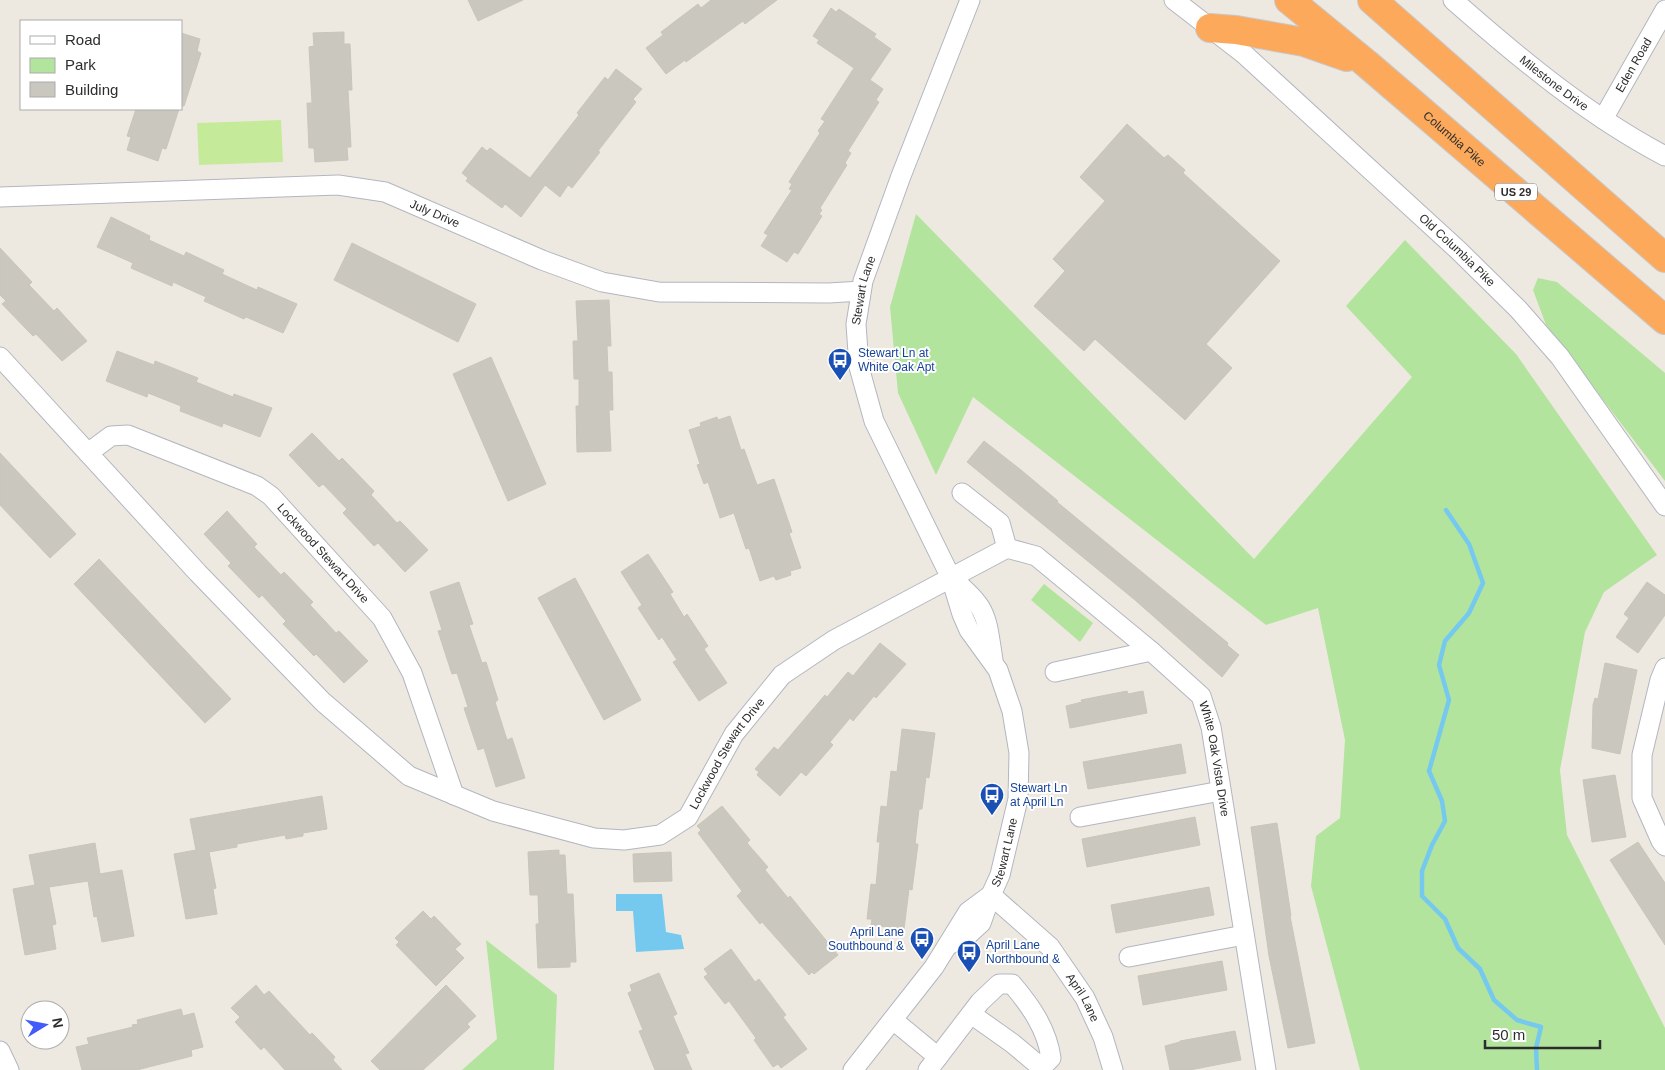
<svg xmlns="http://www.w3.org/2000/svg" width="1665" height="1070" font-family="Helvetica,sans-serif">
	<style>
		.green { fill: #b2e49e }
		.pitch { fill: #c5eb9a }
		.water { fill: #75c9ef }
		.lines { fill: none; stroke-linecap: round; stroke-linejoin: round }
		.stream { stroke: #75c9ef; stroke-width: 4.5 }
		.building { fill: #cac7be; stroke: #cac5b9 }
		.minor-casing { stroke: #b3b6c0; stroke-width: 21 }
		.highway-casing { stroke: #c8c8c8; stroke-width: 30 }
		.minor { stroke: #fff; stroke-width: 19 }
		.highway { stroke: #fda95c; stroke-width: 28 }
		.labels { text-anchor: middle; stroke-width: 4; stroke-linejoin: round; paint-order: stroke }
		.shield { fill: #fff; stroke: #6c6c6c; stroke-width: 1 }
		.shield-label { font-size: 11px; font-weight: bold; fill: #2d2d2d }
		.street-label { font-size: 12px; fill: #2d2d2d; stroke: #fff }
		.transit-label { font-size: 12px; fill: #164399; stroke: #fff; text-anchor: start }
	</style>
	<rect width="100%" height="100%" fill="#eee9e0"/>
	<g class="green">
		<polygon points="916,214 1254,559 1412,377 1346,306 1405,240 1516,354 1657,555 1604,592 1585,632 1560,770 1567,835 1665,1028 1665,1070 1360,1070 1311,886 1316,836 1340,818 1345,740 1318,608 1266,625 973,397 936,475 898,393 890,307"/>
		<polygon points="1538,278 1557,282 1665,373 1665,481 1546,325 1533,290"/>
		<polygon points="1044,584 1093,623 1080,642 1031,600"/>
		<polygon points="486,940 557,995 554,1070 462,1070 497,1039"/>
	</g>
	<polygon class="pitch" points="281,120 283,162 199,165 197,123"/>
	<polygon class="water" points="616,894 662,894 666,932 681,935 684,949 636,952 633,911 616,911"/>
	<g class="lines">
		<polyline class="stream" points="1446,510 1469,544 1483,583 1469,613 1445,641 1439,665 1449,700 1429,771 1442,801 1445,821 1432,845 1422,871 1422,896 1445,919 1458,948 1480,969 1494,1000 1517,1020 1541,1027 1536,1048 1537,1070"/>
	</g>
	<g class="building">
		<polygon points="468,0 523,0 478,21"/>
		<polygon points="711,0 777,0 745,24 743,21 686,62 685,60 666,74 646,48 663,35 661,32 698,4 701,8"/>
		<polygon points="831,8 836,12 839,9 876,34 874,37 891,49 870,80 883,89 876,100 879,102 848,151 851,153 845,163 847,165 820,208 822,210 819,214 822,216 798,254 794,252 787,262 761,246 768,235 764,233 792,190 789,189 792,184 789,182 820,133 818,131 825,121 821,119 854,68 817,43 819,40 813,36"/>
		<polygon points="344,32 344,44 350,44 352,90 348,90 351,147 347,147 348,160 315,162 314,148 309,148 307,103 312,103 309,47 314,46 313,33"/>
		<polygon points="181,33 200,39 197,51 201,53 184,106 181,106"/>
		<polygon points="616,69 642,89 633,99 636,102 598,151 600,152 572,188 568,185 560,197 545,185 521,217 505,204 502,208 466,181 468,178 462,173 482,147 487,151 490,148 530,178 579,115 577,113 605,77 608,80"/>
		<polygon points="136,109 179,109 166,149 162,148 158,161 127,150 131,137 127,136"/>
		<polygon points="1127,124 1164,158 1168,155 1185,170 1183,173 1280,261 1206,344 1232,368 1185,420 1095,339 1084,351 1034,306 1065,271 1053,259 1105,201 1080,177"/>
		<polygon points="111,217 150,236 149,240 184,256 186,252 224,270 222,274 257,290 258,287 297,304 283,333 246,317 244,319 204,301 206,297 173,282 172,286 131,268 133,263 97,247"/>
		<polygon points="352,243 476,304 458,342 334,280"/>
		<polygon points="0,248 32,282 29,285 54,311 57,308 87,341 62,361 36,334 33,336 2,304 6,301 0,295"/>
		<polygon points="609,300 611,346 607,346 608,372 612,372 613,410 609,410 611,451 577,452 576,406 579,406 579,379 574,379 573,341 578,341 576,301"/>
		<polygon points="117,351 154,365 155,361 198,378 196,382 233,397 234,394 272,408 260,437 223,423 222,427 180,411 181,406 148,393 147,397 106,381"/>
		<polygon points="491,357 546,484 508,501 453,374"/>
		<polygon points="730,416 741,450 744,449 757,485 774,479 792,532 789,533 801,568 790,571 791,575 776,580 774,576 760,581 749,548 746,549 734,513 720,518 708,482 704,484 697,465 700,464 689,430 701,426 700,423 717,417 718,420"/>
		<polygon points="312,433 339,461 342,458 374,491 371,495 397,523 400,521 428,550 405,572 378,543 374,546 343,513 347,509 323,484 319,487 289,455"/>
		<polygon points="984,441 1021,470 1058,501 1057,502 1228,643 1227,645 1239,655 1222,677 1135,600 967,462"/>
		<polygon points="0,453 76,534 50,558 0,505"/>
		<polygon points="227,511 257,544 254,547 281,575 284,572 313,602 310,605 336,633 339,631 368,661 344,683 316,654 314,656 283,624 286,621 262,595 259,598 228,566 231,563 204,534"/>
		<polygon points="648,554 673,592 670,594 684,617 687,614 708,646 704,649 727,683 699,701 673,662 677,660 662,637 659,640 638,608 642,605 621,572"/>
		<polygon points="99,559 231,699 205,723 74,584"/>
		<polygon points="575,578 641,700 604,720 538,598"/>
		<polygon points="459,582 473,624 469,625 482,663 486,662 498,700 495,702 507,740 512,738 525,778 496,787 484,748 478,750 464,708 468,707 457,673 452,674 438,631 442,630 430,592"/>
		<polygon points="1647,582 1665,595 1665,615 1638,653 1616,637 1629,618 1624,614"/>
		<polygon points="880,643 906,664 876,698 874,696 853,721 850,718 830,742 833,745 806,776 801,772 780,796 757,775 759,772 755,769 774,747 778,750 825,695 827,697 848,672 853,676"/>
		<polygon points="1605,663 1637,670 1620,754 1592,748 1593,705 1595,698 1598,699"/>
		<polygon points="1127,691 1128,694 1143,691 1147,713 1070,728 1066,706 1082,702 1081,700"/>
		<polygon points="902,729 935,733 929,778 926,777 922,809 919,809 915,844 918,844 912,890 909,889 904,929 871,925 872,919 867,919 871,884 876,885 880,842 877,842 881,806 887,807 891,771 897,772"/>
		<polygon points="1181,744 1186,773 1088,789 1083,762"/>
		<polygon points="1615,775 1626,837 1592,842 1583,780"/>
		<polygon points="322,796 327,829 303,833 303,836 286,839 285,835 237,844 237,847 209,852 216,888 213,889 217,914 186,919 174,854 196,850 190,819"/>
		<polygon points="722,806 750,840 747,843 768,867 765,870 788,898 790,896 838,955 814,974 812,972 809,975 762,922 760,924 737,896 742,891 698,833 701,830 697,826"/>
		<polygon points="1195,817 1200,845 1087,867 1082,839"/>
		<polygon points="1277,823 1291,916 1290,916 1315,1043 1288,1048 1269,956 1251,827"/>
		<polygon points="1638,842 1665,883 1665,945 1610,860"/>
		<polygon points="95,843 100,874 122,870 134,936 102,942 97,916 94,917 88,881 49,887 56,924 52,925 56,949 25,955 13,889 35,885 29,855"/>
		<polygon points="559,850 559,855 565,855 567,894 573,894 576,962 570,962 570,967 538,968 536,924 539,924 538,895 530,895 528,852"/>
		<polygon points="671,852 672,881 634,882 633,854"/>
		<polygon points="1209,887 1214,915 1116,933 1111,905"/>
		<polygon points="423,911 431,919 434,916 461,944 455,949 464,958 436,986 396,945 399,942 395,938"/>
		<polygon points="731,949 755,982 759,979 786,1015 783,1017 807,1049 781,1068 778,1064 773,1067 754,1040 756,1038 729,1001 725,1004 704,977 708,974 704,969"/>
		<polygon points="1222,961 1227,990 1143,1005 1138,976"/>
		<polygon points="659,973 677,1014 673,1016 689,1053 685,1054 692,1070 655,1070 639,1031 643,1030 628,993 632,991 630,985"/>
		<polygon points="256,985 264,995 269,991 310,1035 312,1033 335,1057 333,1060 342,1070 285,1070 264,1047 261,1050 235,1022 240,1017 231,1008"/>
		<polygon points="446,985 476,1016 467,1024 470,1027 423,1070 380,1070 371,1061"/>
		<polygon points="181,1009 183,1016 194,1013 203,1047 191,1050 192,1056 137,1070 82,1070 76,1047 89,1044 87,1038 133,1027 132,1025 138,1024 137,1020"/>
		<polygon points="1235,1031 1241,1060 1190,1070 1170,1070 1165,1046 1180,1042 1180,1041"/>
	</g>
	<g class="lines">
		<defs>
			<g id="minor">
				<path id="s1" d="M1174,0L1244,54L1458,250L1518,309L1560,357L1665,506"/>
				<path id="s2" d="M1453,0C1519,58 1587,115 1665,156"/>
				<path id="s3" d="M1603,119L1665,10"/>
				<path id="s4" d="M0,197L338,185L385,192L542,260L602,282L659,292L829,293L861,291"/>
				<path id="s5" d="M0,357L198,573L323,702L409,776L493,811L594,838L624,840L660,835L688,817L734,734L782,675L834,640L1007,548L1036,556L1151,651L1201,696L1211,727L1266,1070"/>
				<path id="s6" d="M88,453L111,436L128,435L257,486L271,496L382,618L412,673L454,795"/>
				<polyline points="962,493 1000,523 1007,548"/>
				<path d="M951,578C988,608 986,615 993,660"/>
				<polyline points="1665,668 1660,680 1642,755 1642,798 1661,841 1665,846"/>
				<polyline points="1055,672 1151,651"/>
				<polyline points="1080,817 1221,791"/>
				<path id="s7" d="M991,895L1050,947L1085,998L1103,1037L1113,1070"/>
				<path id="s8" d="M947,946L969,934L981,923L991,895L1000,875L1018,799L1019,753L1012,711L998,670L969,630L962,614L951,578L874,421L859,367L856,324L863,281L901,176L970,0"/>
				<polyline points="1129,957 1244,935"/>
				<polyline points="893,1020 938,1057"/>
				<polyline points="0,1051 9,1070"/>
				<polyline points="853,1070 934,967 968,912 991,895"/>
				<path d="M928,1070L980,1002L999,984H1012C1030,1005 1047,1029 1051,1058L1046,1063H1036L1012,1043L971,1014"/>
			</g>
			<g id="highway">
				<path id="s9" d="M1289,0L1367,64L1665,320"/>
				<polyline points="1372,0 1665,258"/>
				<polyline points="1210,28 1236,30 1304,42 1347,57"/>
			</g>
		</defs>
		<use href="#minor" class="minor-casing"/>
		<use href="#highway" class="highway-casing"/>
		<use href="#minor" class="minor"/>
		<use href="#highway" class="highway"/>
	</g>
	<defs>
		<symbol id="bus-pin" viewBox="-11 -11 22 30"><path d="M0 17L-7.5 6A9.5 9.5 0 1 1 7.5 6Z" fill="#1a4fb4" stroke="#fff"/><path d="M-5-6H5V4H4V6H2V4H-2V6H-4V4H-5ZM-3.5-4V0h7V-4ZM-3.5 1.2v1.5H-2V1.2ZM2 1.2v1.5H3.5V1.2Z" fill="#fff"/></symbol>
	</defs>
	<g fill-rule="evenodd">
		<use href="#bus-pin" x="826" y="346" width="28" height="38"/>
		<use href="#bus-pin" x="978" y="781" width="28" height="38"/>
		<use href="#bus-pin" x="908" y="925" width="28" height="38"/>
		<use href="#bus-pin" x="955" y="938" width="28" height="38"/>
	</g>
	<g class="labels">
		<rect class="shield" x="1495" y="183.5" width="42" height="17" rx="4"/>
		<g class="shield-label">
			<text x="1516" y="196">US 29</text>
		</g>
		<g class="street-label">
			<text dy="4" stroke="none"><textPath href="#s3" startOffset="62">Eden Road</textPath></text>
			<text dy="4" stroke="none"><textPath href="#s2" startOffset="131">Milestone Drive</textPath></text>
			<text dy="4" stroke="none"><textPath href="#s9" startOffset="216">Columbia Pike</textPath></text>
			<text dy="4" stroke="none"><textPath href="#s4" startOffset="440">July Drive</textPath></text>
			<text dy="4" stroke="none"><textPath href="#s1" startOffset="378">Old Columbia Pike</textPath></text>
			<text dy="4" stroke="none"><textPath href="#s8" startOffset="716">Stewart Lane</textPath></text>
			<text dy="4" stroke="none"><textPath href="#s6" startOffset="279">Lockwood Stewart Drive</textPath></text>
			<text dy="4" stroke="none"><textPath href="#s5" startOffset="956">Lockwood Stewart Drive</textPath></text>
			<text dy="4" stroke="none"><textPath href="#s5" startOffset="1622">White Oak Vista Drive</textPath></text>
			<text dy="4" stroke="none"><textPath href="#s8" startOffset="116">Stewart Lane</textPath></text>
			<text dy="4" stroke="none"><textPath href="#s7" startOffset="139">April Lane</textPath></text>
		</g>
		<g class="transit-label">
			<text x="858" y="357">Stewart Ln at<tspan x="858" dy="14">White Oak Apt</tspan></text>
			<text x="1010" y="792">Stewart Ln<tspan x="1010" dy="14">at April Ln</tspan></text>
			<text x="904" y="936" text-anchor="end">April Lane<tspan x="904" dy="14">Southbound &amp;</tspan></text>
			<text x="986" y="949">April Lane<tspan x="986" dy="14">Northbound &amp;</tspan></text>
		</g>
	</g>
	<rect x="20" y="20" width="162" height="90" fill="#ffffff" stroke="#ababab"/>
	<rect x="30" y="36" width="25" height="8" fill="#ffffff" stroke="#ababab"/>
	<text x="65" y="45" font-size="15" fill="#2d2d2d">Road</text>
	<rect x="30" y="58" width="25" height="15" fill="#b2e49e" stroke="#ababab"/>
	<text x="65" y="70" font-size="15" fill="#2d2d2d">Park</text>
	<rect x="30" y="82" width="25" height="15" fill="#cac7be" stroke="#ababab"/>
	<text x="65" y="95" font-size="15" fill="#2d2d2d">Building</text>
	<g transform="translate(45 1025) rotate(80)"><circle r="24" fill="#ffffff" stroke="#ababab"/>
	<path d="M0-4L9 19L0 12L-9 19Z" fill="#425cf9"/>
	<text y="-8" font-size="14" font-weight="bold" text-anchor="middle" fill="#2d2d2d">N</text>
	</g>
	<path d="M1485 1040v8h115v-8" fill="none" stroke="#2d2d2d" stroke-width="2.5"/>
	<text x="1492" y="1040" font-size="15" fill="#2d2d2d" stroke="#ffffff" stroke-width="4" paint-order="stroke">50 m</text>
</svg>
